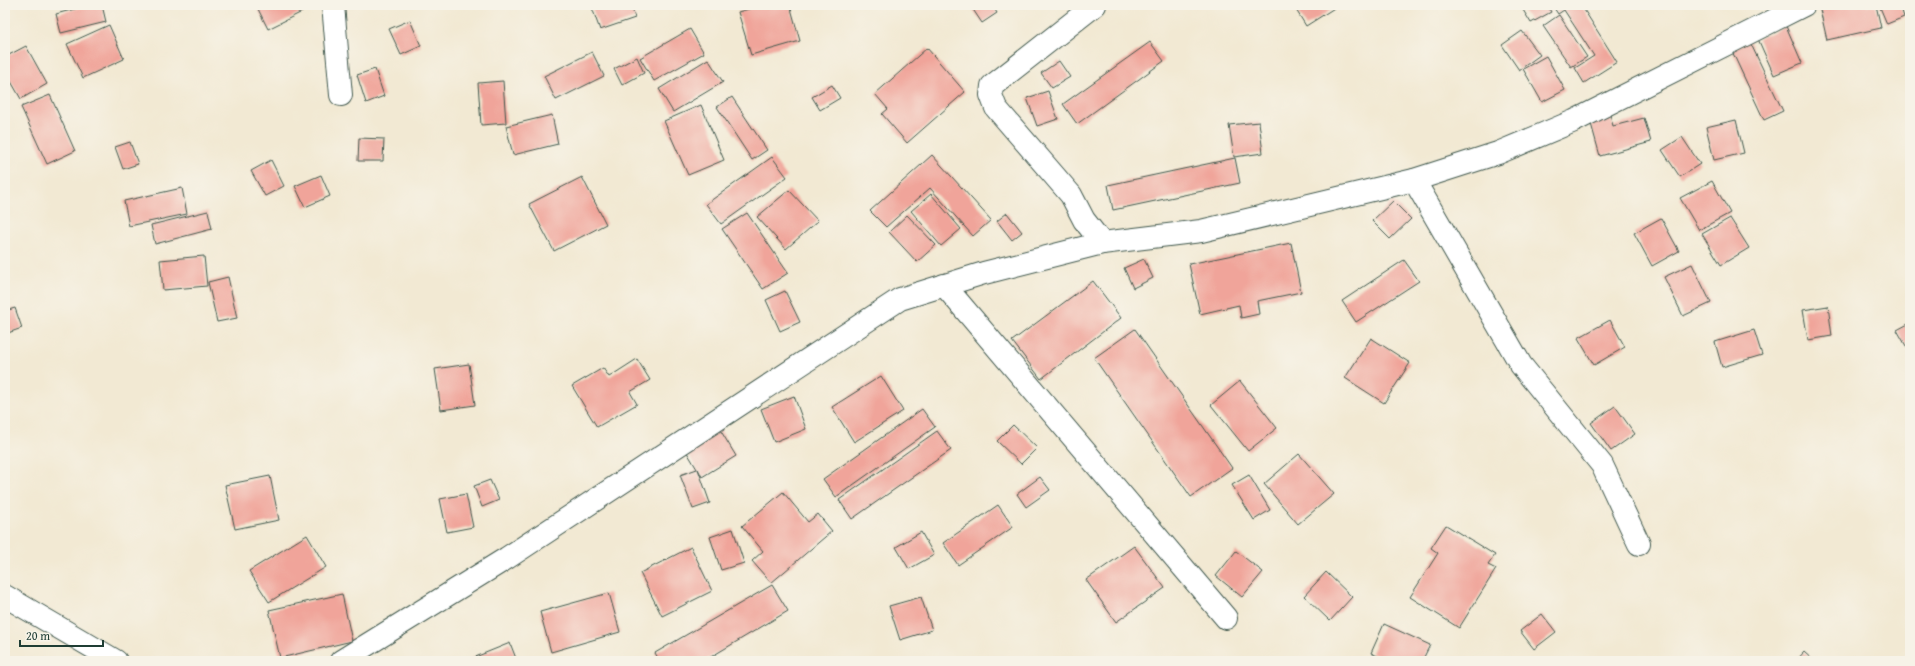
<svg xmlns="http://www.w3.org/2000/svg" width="1915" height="666" font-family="'Gentium Book Plus',serif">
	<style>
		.building { fill: #f0a49a }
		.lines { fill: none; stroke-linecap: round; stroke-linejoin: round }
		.minor-casing { stroke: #3f574c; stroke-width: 24 }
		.minor { stroke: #fff; stroke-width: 22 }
	</style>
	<rect width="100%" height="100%" fill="#f7f3e8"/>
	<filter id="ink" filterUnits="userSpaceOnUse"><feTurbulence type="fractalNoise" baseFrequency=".025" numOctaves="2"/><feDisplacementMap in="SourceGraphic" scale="8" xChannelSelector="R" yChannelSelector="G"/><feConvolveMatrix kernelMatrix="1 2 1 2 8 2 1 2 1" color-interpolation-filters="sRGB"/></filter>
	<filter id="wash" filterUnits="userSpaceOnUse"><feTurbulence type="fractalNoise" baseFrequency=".012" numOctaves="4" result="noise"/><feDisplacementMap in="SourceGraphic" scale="16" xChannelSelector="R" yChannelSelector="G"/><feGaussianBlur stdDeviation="0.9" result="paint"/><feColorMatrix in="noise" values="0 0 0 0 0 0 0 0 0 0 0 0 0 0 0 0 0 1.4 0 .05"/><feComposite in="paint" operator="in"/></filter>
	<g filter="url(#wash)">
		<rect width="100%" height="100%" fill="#f2e9d3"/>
		<g id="blocks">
			<g class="building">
				<polygon points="82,5 102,5 106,22 61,33 56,14 82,7"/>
				<polygon points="256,5 308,5 310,8 268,29"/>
				<polygon points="591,5 631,5 635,18 600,30"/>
				<polygon points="763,5 790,5 800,41 751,55 738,12"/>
				<polygon points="970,5 992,5 997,13 982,23"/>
				<polygon points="1293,5 1339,5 1306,26"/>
				<polygon points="1520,5 1547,5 1551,12 1531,23"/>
				<polygon points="1552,5 1581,5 1617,62 1584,83 1575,68 1594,56 1564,10 1558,14"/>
				<polygon points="1819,5 1876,5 1881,28 1827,40"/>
				<polygon points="1879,5 1900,5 1904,17 1887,24"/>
				<polygon points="1559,15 1587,57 1571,67 1543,26"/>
				<polygon points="410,20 421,46 401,55 389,29"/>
				<polygon points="109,25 124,59 83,78 67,44"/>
				<polygon points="1786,26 1802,63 1774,75 1758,39"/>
				<polygon points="690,29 704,53 654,81 640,58"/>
				<polygon points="1522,31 1540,55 1519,70 1502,45"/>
				<polygon points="1749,40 1783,111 1764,120 1731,49"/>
				<polygon points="1150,42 1164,61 1077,124 1063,104"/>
				<polygon points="26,46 47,84 21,99 5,71 5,57"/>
				<polygon points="927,48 965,92 907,143 882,114 888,109 875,94"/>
				<polygon points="592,52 604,76 556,100 544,76"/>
				<polygon points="1546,56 1565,90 1542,102 1523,69"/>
				<polygon points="637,57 644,73 622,85 614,69"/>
				<polygon points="708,59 723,82 673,112 659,89"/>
				<polygon points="1059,61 1070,77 1052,88 1041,73"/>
				<polygon points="375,69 384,96 366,103 357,75"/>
				<polygon points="503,81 506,123 481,125 478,83"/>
				<polygon points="832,85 840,98 820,110 812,97"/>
				<polygon points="1048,91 1058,119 1037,126 1027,98"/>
				<polygon points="50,95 75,151 47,164 21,107"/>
				<polygon points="732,97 767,150 752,160 717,107"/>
				<polygon points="701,105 724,160 688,175 664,121"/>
				<polygon points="1610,114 1613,126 1644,118 1651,142 1600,156 1590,120"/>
				<polygon points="552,115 558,144 513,155 506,126"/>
				<polygon points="1736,120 1744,153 1714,160 1706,127"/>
				<polygon points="1259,122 1263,153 1234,157 1229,125"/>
				<polygon points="1682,137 1700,164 1680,177 1662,150"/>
				<polygon points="359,138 384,139 383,161 358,161"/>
				<polygon points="130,142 138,164 123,169 115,147"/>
				<polygon points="932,155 991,220 973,236 930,188 886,227 870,211"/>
				<polygon points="772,157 787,177 721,224 706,204"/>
				<polygon points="1235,158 1240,183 1113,210 1108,185"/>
				<polygon points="271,160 284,186 265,196 251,171"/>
				<polygon points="321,175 330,196 305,207 295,186"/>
				<polygon points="582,177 606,224 554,251 529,204"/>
				<polygon points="1712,181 1730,213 1699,230 1680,198"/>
				<polygon points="182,188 187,214 129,226 124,201"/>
				<polygon points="789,190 818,221 786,249 757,217"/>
				<polygon points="931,194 961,229 941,246 911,211"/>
				<polygon points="1393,201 1411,219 1390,239 1372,221"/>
				<polygon points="208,211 212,229 155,244 151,225"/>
				<polygon points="747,213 788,273 763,289 722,229"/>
				<polygon points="1007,213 1022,232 1012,240 997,221"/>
				<polygon points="907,215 936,245 917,262 889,232"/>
				<polygon points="1661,218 1679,251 1652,266 1634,233"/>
				<polygon points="1730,218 1749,248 1721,265 1702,234"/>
				<polygon points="1291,243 1301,292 1257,301 1259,314 1241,318 1239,305 1200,314 1189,264"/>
				<polygon points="204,256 207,286 163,290 160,260"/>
				<polygon points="1144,259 1153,278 1133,288 1124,268"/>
				<polygon points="1404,260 1419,281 1356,322 1342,301"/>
				<polygon points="1692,264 1711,303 1683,316 1664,277"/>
				<polygon points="228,277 237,318 217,322 208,282"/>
				<polygon points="1093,281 1121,318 1041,379 1012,341"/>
				<polygon points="785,291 800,322 780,331 766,300"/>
				<polygon points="1828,306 1832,336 1808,340 1803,310"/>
				<polygon points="15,308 22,328 5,334 5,311"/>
				<polygon points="1610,320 1625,347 1594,365 1578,338"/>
				<polygon points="1910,323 1910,353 1897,330"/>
				<polygon points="1135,329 1232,468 1191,497 1094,358"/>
				<polygon points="1754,330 1762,355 1722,367 1715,342"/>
				<polygon points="1371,338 1410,363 1384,403 1345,378"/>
				<polygon points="637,359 650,380 630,392 637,404 597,427 572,386 603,368 609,377"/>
				<polygon points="469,364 475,405 441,410 435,369"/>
				<polygon points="881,376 903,411 854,442 832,407"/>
				<polygon points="1240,381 1277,428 1248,451 1211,405"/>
				<polygon points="794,396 806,429 774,442 761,409"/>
				<polygon points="1615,406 1635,434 1611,451 1591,423"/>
				<polygon points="922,409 935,427 836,497 823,479"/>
				<polygon points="716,423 736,456 702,477 698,469 710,503 693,509 680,475 697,469 682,444"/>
				<polygon points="1013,425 1037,448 1021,464 997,441"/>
				<polygon points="937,431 951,450 852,519 839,500"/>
				<polygon points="1299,454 1334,494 1298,524 1264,484"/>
				<polygon points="1249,475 1270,510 1254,520 1232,485"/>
				<polygon points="270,476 279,520 235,529 225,485"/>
				<polygon points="1040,477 1050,490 1026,507 1017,494"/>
				<polygon points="490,480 499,500 482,507 474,486"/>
				<polygon points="783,492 808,522 818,514 832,531 771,583 752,561 763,551 742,526"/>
				<polygon points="466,494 473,527 447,532 440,499"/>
				<polygon points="998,505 1013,527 958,565 943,543"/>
				<polygon points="1446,525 1495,555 1488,565 1496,569 1459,628 1410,597 1438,553 1431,548"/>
				<polygon points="733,529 744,563 721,570 710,537"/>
				<polygon points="921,532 934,555 909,569 896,547"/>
				<polygon points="307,535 326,567 269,602 249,571"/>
				<polygon points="1134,546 1165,588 1116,622 1086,580"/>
				<polygon points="691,547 712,591 662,616 640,573"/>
				<polygon points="1236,551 1263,572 1242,597 1216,576"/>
				<polygon points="1326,572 1352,597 1330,621 1304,596"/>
				<polygon points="772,585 788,611 704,661 660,661 655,653"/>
				<polygon points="609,593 620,632 551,652 540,612"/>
				<polygon points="342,594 352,641 280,658 269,610"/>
				<polygon points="921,597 932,630 900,640 889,606"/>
				<polygon points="1542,614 1556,632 1534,649 1520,631"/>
				<polygon points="1384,624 1430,645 1422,661 1388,661 1371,653"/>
				<polygon points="510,643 517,661 469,661 468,660"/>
				<polygon points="1804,652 1814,661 1796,661"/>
			</g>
		</g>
	</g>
	<g filter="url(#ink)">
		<use href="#blocks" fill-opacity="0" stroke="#3f574c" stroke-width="1"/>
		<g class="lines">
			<defs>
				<g id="minor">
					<polyline points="333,5 341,95"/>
					<polyline points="1095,5 992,86 991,95 996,108 1071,195 1084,220 1102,243"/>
					<polyline points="1414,180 1521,365 1602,465 1639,544"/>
					<polyline points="944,285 1226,618"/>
					<polyline points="5,596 116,661"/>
					<polyline points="341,661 507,558 900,299 984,273 1102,243 1201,231 1414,180 1498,153 1574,121 1804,5"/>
				</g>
			</defs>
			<use href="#minor" class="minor-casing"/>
			<use href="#minor" class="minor"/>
		</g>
	</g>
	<rect width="1915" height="666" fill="none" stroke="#f7f3e8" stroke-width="20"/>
	<path d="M20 640v6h83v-6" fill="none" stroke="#1f3d34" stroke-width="2"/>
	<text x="26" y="640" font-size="12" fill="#1f3d34" stroke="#f7f3e8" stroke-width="3" paint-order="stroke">20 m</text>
</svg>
